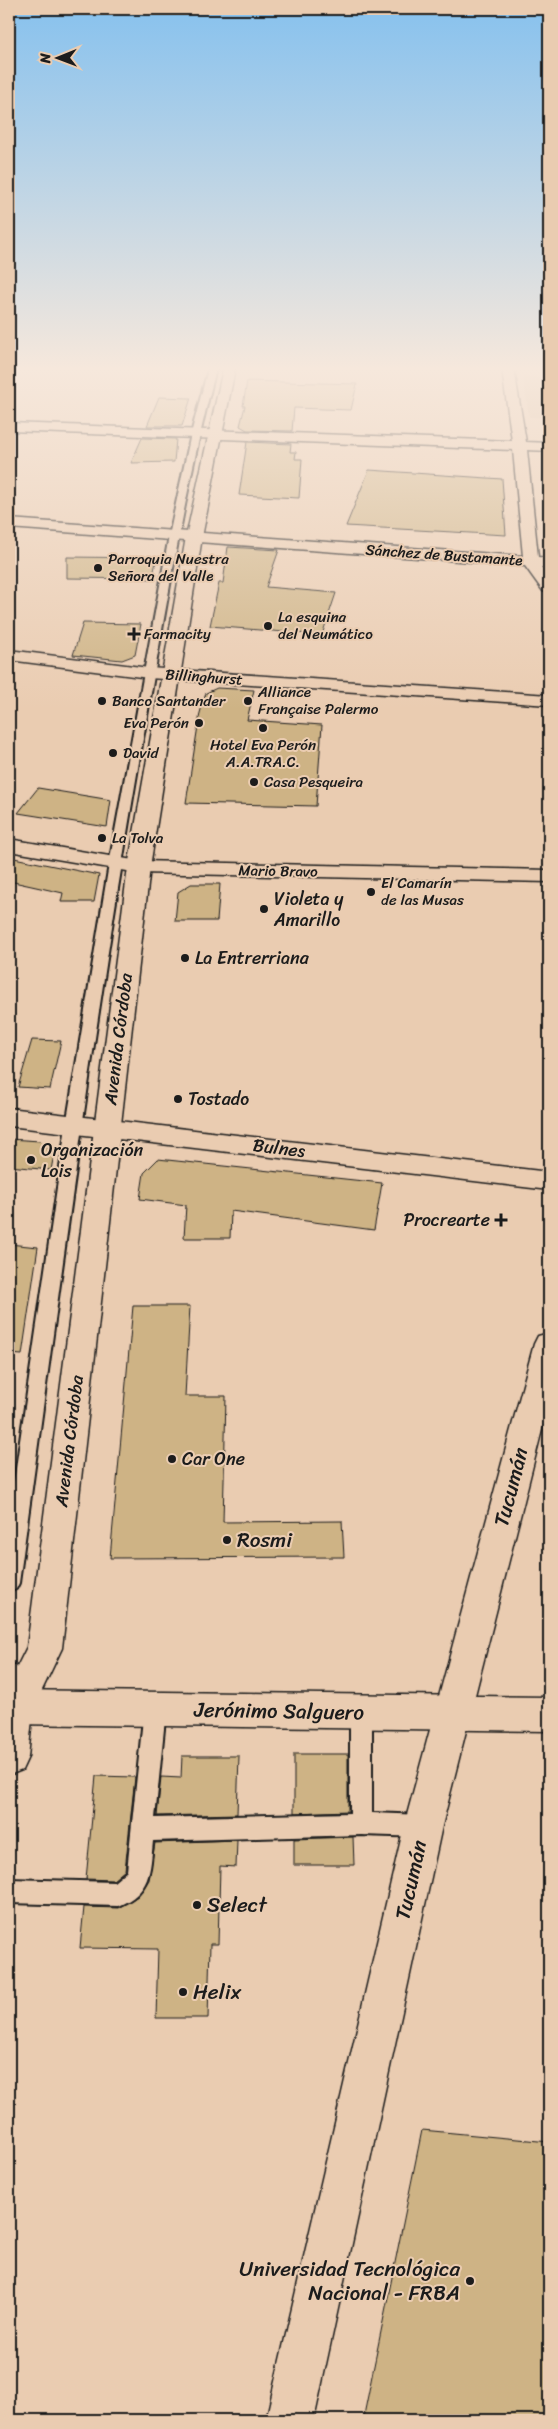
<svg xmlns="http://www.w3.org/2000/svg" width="558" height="2429" font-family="Sriracha,sans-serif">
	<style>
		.built { fill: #dabd9f }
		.building { fill: #ceb385; stroke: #1c1c1c }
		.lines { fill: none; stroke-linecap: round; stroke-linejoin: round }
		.service-casing { stroke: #1c1c1c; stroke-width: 4 }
		.minor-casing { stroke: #1c1c1c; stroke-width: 3 }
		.tertiary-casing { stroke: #1c1c1c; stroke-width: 3 }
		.primary-casing { stroke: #1c1c1c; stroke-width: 3 }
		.service { fill: #eaccb1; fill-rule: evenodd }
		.minor { fill: #eaccb1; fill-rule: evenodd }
		.tertiary { fill: #eaccb1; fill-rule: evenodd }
		.primary { fill: #eaccb1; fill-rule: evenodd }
		.poi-dot { fill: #1c1c1c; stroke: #eaccb1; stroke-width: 2 }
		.labels { text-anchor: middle; stroke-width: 4; stroke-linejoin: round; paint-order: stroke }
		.far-street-label { font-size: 15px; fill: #1c1c1c; stroke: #eaccb1 }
		.far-poi-label { font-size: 15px; fill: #1c1c1c; stroke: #eaccb1; text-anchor: start }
		.poi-label { font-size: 18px; fill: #1c1c1c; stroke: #eaccb1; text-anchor: start }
		.street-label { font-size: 18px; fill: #1c1c1c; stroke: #eaccb1 }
		.near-street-label { font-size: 21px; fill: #1c1c1c; stroke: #eaccb1 }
		.near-poi-label { font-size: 21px; fill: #1c1c1c; stroke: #eaccb1; text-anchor: start }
	</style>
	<rect width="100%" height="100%" fill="#eaccb1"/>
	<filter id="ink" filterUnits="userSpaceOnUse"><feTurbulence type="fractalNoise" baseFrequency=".02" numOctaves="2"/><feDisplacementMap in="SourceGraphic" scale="10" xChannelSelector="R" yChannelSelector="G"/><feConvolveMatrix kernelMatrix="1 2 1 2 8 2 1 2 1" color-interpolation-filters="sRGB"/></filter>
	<g filter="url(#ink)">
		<polygon class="built" points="523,376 549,378 549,418 529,417"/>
		<g class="building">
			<polygon points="247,381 357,384 351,410 294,408 292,431 247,430 240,426 245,406 243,406"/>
			<polygon points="159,397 191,398 182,426 147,426"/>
			<polygon points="142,438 176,439 174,462 131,463"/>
			<polygon points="247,442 291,444 290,452 296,452 295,459 302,459 299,498 239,495"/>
			<polygon points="369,470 502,479 506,535 346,526"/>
			<polygon points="228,547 279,550 266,587 336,593 322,635 210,626 219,583 223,583"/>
			<polygon points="67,557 157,558 152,579 67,578"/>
			<polygon points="83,623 141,624 135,655 122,660 73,655"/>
			<polygon points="217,688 254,690 247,720 322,725 316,806 186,803 200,713 206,693"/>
			<polygon points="38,788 111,800 107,827 18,813"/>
			<polygon points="9,857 99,875 94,902 61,902 63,893 9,881"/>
			<polygon points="191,884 220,884 217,921 175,921 178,892"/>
			<polygon points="32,1040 61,1041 50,1089 18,1087"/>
			<polygon points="9,1139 40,1141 54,1154 51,1170 9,1166"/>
			<polygon points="158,1159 382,1183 374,1230 231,1211 230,1238 184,1238 186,1205 140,1199 144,1173"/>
			<polygon points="9,1244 38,1247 22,1355 9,1354"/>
			<polygon points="133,1306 190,1306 185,1396 226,1396 223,1522 342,1521 344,1557 110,1558"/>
			<polygon points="294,1754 348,1754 348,1811 294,1813"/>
			<polygon points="182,1756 239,1756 237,1814 157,1816 161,1777 181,1778"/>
			<polygon points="96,1776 135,1777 125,1870 113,1880 86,1879"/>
			<polygon points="353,1837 354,1865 294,1865 294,1839"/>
			<polygon points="237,1840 236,1867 220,1866 218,1944 210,1944 208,2018 156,2018 158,1949 80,1948 84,1907 118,1908 138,1896 149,1880 155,1843"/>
			<polygon points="422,2130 549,2142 549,2420 363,2420"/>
		</g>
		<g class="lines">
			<defs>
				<g id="service">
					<path d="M208,369H216C184,491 165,615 143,739C94,1019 58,1301 19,1583L16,1589L9,1592V1516L66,1126L109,864L169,536L191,434Z"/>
					<path d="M9,1663L16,1666C22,1678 27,1698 22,1710L14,1713L9,1711Z"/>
					<path d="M155,1699L163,1702L166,1709L155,1818L350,1813V1712L353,1705L361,1702L369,1705L372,1712V1813L423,1815L431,1818L434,1826L431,1834L423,1837L361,1835L153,1841C150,1872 151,1892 118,1906L9,1903V1879L114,1882L127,1871L144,1709L147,1702Z"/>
				</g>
				<g id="minor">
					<polygon points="502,369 514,369 526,442 549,443 549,451 527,450 538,557 549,558 549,568 541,567 549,578 549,593 543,591 525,566 9,528 9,519 523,556 513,450 9,431 9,423 512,441"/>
					<polygon points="9,650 149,668 549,695 549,705 149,678 9,660"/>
					<polygon points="9,839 139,861 549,870 549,882 139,873 9,851"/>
					<polygon points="9,1108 549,1172 549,1190 9,1126"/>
					<polygon points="549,1333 549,1402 442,1826 314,2420 266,2420 404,1826 534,1344 538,1336"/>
				</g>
				<polygon id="tertiary" points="9,1690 549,1697 549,1731 9,1724"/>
				<polygon id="primary" points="223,369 235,369 202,537 150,867 62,1648 33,1709 28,1757 22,1770 9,1775 9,1683 27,1647 128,867 186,537"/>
			</defs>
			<use href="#service" class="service-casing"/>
			<use href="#minor" class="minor-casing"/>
			<use href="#tertiary" class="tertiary-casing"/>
			<use href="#primary" class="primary-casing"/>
			<use href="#service" class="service"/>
			<use href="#minor" class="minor"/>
			<use href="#tertiary" class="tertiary"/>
			<use href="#primary" class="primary"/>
		</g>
	</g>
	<linearGradient id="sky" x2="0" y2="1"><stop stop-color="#86c1ee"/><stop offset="0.52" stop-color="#f6e8dc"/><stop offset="1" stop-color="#f6e8dc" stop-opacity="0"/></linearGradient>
	<rect width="558" height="709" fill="url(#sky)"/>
	<g class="poi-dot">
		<circle cx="98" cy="568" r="5"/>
		<circle cx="268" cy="626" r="5"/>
		<path d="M131.5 626.5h5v5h5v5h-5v5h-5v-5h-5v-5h5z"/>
		<circle cx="102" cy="701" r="5"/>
		<circle cx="248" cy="701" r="5"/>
		<circle cx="199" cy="723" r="5"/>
		<circle cx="263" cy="728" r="5"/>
		<circle cx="113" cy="753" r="5"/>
		<circle cx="254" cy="782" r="5"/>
		<circle cx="102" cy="838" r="5"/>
		<circle cx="371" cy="892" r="5"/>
		<circle cx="264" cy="909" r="5"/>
		<circle cx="185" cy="958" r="5"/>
		<circle cx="178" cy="1099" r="5"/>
		<circle cx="31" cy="1160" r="5"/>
		<path d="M498.5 1212.5h5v5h5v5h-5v5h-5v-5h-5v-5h5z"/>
		<circle cx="172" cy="1459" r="5"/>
		<circle cx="227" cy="1540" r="5"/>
		<circle cx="197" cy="1905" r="5"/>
		<circle cx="183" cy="1992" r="5"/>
		<circle cx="470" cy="2281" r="5"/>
	</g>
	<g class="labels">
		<g class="far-street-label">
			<text transform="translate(444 555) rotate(4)" y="5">Sánchez de Bustamante</text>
			<text transform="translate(204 677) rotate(4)" y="5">Billinghurst</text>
			<text transform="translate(278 871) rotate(1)" y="5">Mario Bravo</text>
		</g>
		<g class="far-poi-label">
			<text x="108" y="564">Parroquia Nuestra<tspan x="108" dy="17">Señora del Valle</tspan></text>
			<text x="278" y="622">La esquina<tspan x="278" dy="17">del Neumático</tspan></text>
			<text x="144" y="639">Farmacity</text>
			<text x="258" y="697">Alliance<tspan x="258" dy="17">Française Palermo</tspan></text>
			<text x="112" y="706">Banco Santander</text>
			<text x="189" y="728" text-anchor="end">Eva Perón</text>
			<text x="263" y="750" text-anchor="middle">Hotel Eva Perón<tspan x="263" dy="17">A.A.TRA.C.</tspan></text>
			<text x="123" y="758">David</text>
			<text x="264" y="787">Casa Pesqueira</text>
			<text x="112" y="843">La Tolva</text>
			<text x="381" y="888">El Camarín<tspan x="381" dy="17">de las Musas</tspan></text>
		</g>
		<g class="poi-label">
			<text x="274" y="905">Violeta y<tspan x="274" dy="21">Amarillo</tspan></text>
			<text x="195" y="964">La Entrerriana</text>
			<text x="188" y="1105">Tostado</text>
			<text x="41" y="1156">Organización<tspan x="41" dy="21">Lois</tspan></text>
			<text x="490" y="1226" text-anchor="end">Procrearte</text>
			<text x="182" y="1465">Car One</text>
		</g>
		<g class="street-label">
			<text transform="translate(118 1039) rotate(-83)" y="6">Avenida Córdoba</text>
			<text transform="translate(279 1148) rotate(7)" y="6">Bulnes</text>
			<text transform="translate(69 1441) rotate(-83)" y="6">Avenida Córdoba</text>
		</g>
		<g class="near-street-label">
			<text transform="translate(511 1487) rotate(-75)" y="7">Tucumán</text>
			<text transform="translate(279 1711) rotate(1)" y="7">Jerónimo Salguero</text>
			<text transform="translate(411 1880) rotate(-77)" y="7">Tucumán</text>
		</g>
		<g class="near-poi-label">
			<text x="237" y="1547">Rosmi</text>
			<text x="207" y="1912">Select</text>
			<text x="193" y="1999">Helix</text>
			<text x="460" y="2276" text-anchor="end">Universidad Tecnológica<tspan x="460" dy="24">Nacional - FRBA</tspan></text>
		</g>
	</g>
	<rect width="558" height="2429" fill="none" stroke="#eaccb1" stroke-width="30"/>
	<rect x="15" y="15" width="528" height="2399" fill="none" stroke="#1c1c1c" stroke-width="2" filter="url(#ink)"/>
	<g transform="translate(58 58) rotate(269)" stroke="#eaccb1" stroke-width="4" paint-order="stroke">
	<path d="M0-4L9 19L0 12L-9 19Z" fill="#1c1c1c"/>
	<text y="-8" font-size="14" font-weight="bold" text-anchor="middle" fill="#1c1c1c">N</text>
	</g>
</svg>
